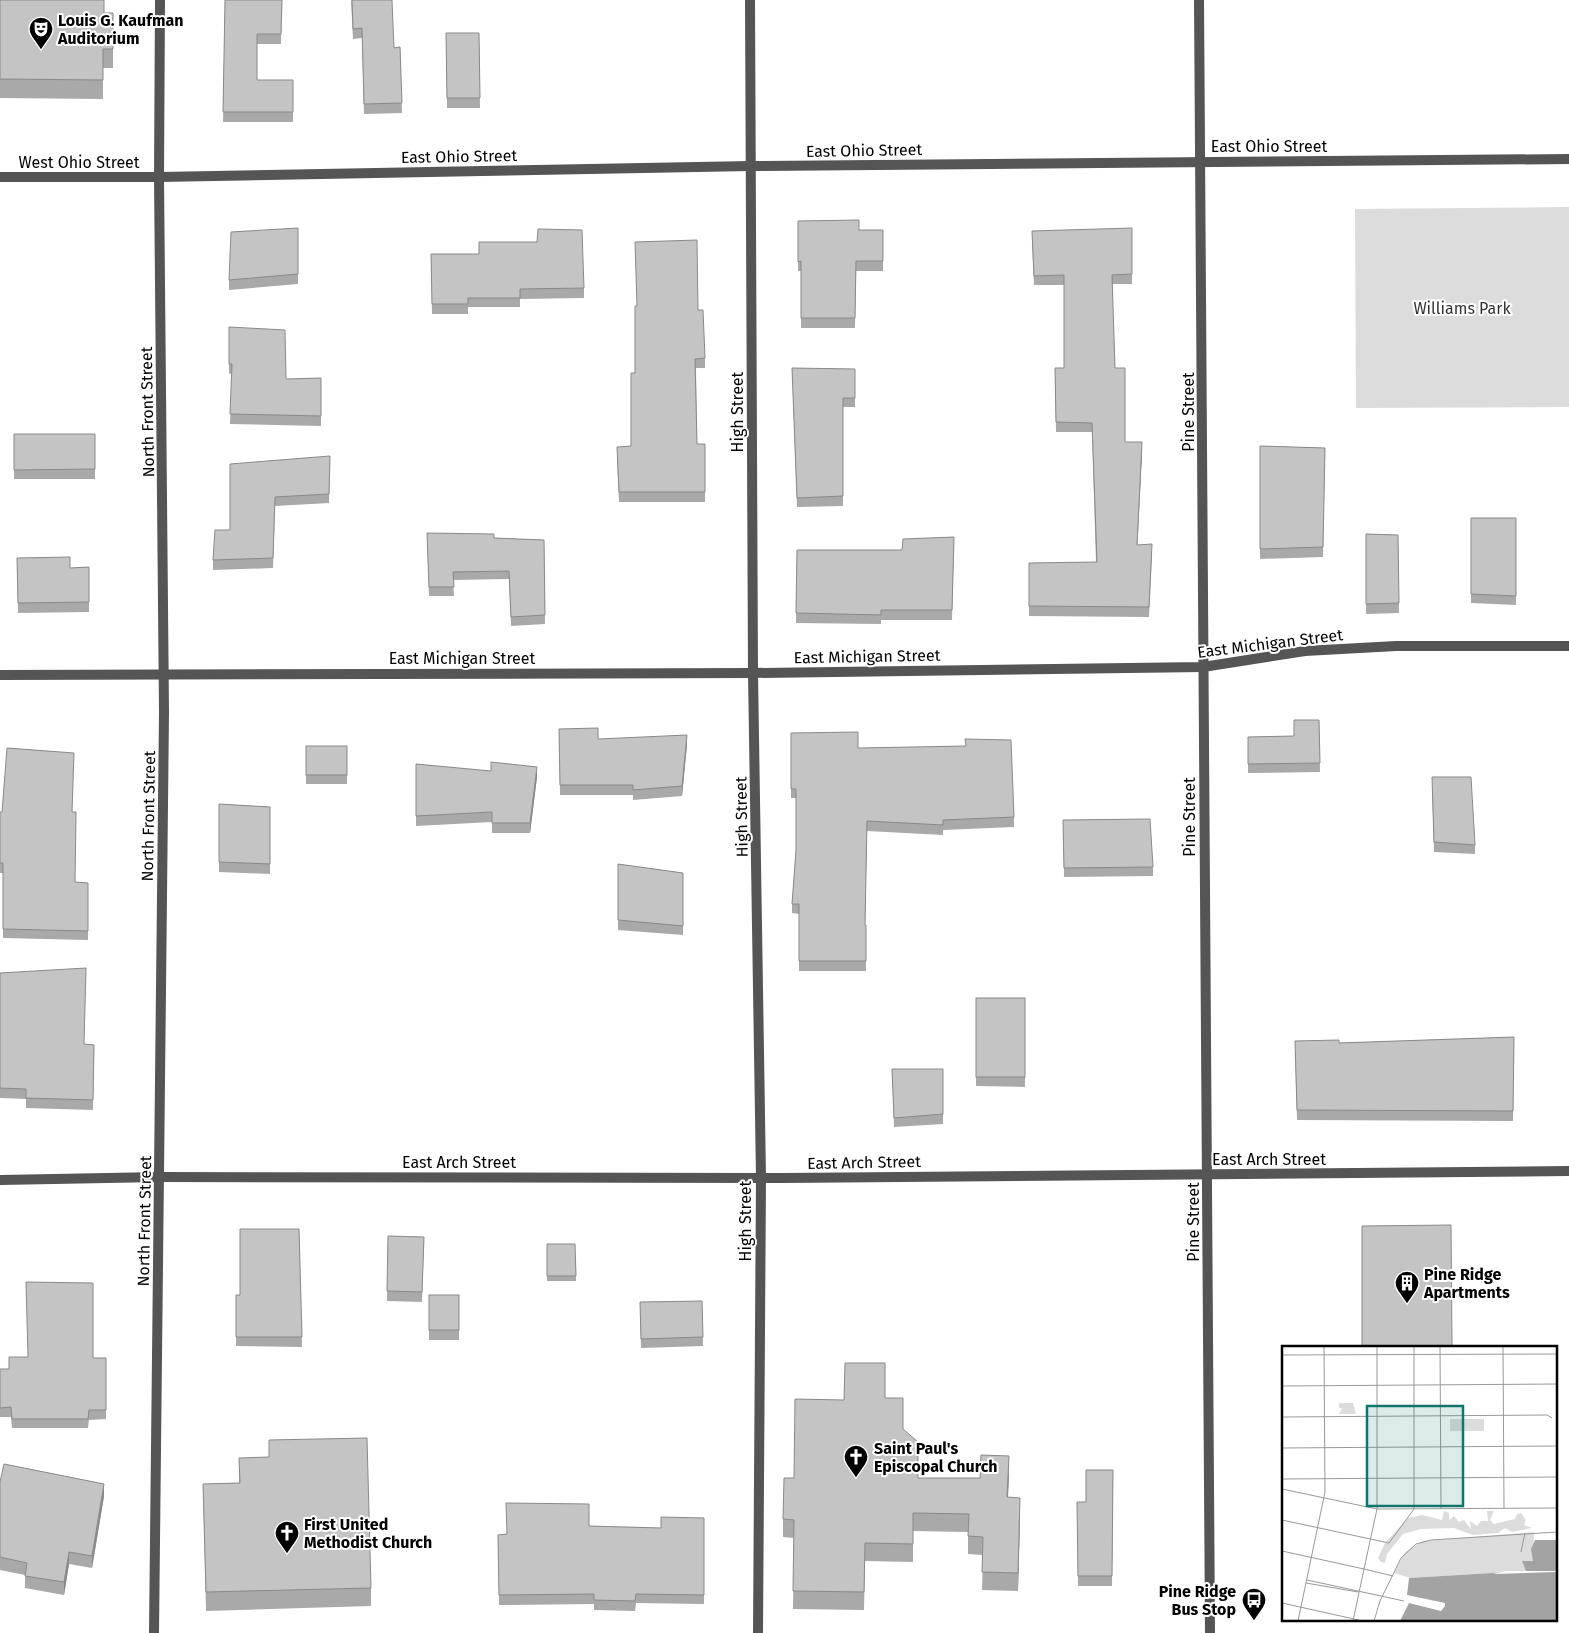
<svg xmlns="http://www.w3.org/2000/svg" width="1569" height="1633" font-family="'Fira Sans',sans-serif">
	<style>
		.green { fill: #dcdcdc }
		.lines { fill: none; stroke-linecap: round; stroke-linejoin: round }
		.minor { stroke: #555; stroke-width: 10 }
		.tertiary { stroke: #555; stroke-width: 10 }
		.wall { fill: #a9a9a9 }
		.shaded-wall { fill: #898989 }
		.building { fill: #c4c4c4; stroke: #898989 }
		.labels { text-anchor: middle; stroke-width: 4; stroke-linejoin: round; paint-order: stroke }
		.poi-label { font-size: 16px; font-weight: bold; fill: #000; stroke: #fff; text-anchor: start }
		.street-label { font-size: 16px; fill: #000; stroke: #fff }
		.park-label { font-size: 16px; fill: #333; stroke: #fff }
		.inset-road { fill: none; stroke: #999; stroke-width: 1 }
		.view { fill: #0f766e; fill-opacity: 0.15; stroke: #0f766e; stroke-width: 2.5 }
		.inset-edge { fill: none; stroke: #000; stroke-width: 2.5 }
	</style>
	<rect width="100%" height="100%" fill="#fff"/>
	<polygon class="green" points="1569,207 1569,407 1356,408 1355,209"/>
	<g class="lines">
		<g class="minor">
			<polyline points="750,0 753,673 761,1178 758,1633"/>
			<polyline points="0,177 159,177 751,166 1569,159"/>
			<polyline points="0,675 753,673 1203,667 1305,651 1396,646 1569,646"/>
			<polyline points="0,1180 160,1177 783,1178 1569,1171"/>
		</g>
		<g class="tertiary">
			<polyline points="1199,0 1210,1633"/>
			<polyline points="154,1633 164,712 159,177 160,0"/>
		</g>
	</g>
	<g class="wall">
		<polygon points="0,0 104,13 113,13 113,68 103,68 103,99 0,98"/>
		<polygon points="225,0 282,0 281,44 257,44 257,80 293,80 293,122 223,122"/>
		<polygon points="351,0 394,48 400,47 402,113 364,114 362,38 353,39"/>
		<polygon points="446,33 479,33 480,108 447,108"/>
		<polygon points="798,221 859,230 883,230 883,271 856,271 855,328 801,328 801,271 798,271"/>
		<polygon points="298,228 298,284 229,290 229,280"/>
		<polygon points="1132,228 1132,284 1112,284 1115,368 1125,442 1142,452 1137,545 1152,554 1149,617 1029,616 1029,563 1096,562 1092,432 1056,432 1055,368 1064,368 1064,285 1034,285 1032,241"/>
		<polygon points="479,242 584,288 584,298 520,299 520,307 468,307 468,314 432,314 431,254 479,254"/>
		<polygon points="698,310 705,358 705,368 696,368 697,444 705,444 705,502 619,502 617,457 631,446 635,373"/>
		<polygon points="229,327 286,379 321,378 321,426 230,424 232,373 229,374"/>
		<polygon points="792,368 855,369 855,407 843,407 843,506 797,507"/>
		<rect x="14" y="434" width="81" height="45"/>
		<polygon points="1260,446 1325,448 1323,557 1260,559"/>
		<polygon points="330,456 329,503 275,506 273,568 213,570 213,560 230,530"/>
		<polygon points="1471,518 1516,518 1516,605 1471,603"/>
		<polygon points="427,533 494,538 544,540 545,624 511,626 509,579 453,580 454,596 429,596"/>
		<polygon points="1366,534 1398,535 1399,613 1366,614"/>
		<polygon points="954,537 952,620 881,620 881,624 796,623 797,550 902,550"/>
		<polygon points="17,558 70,568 89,567 89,612 18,613"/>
		<polygon points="1319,720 1320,772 1248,773 1248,737 1294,736"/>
		<polygon points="559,729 598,739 687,745 682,796 633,800 633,795 560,795"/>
		<polygon points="791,733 858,748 1014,817 1014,827 943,830 943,835 867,831 865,925 866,925 866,971 799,971 799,914 792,913 792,904 796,850 796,798 791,798"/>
		<rect x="306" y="746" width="41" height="38"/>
		<polygon points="416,764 537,777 530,833 492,833 492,822 416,826"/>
		<polygon points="1432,786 1475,845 1475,854 1434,852"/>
		<polygon points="219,804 270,807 270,874 219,872"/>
		<polygon points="0,812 72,812 75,882 88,883 88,940 3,938 3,873 0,873"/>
		<polygon points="1063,820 1153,867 1153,876 1064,877"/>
		<polygon points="618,864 683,873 683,935 618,930"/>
		<polygon points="0,973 85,1044 94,1045 93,1110 26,1108 26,1099 0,1098"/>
		<polygon points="976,998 1025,998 1025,1087 976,1086"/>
		<polygon points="1514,1037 1513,1121 1297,1120 1295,1051 1339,1043"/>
		<polygon points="892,1069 943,1069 943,1124 894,1127"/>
		<polygon points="299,1229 302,1347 236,1346 236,1295 240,1295"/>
		<polygon points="388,1236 424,1237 422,1302 387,1301"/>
		<polygon points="547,1244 575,1244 576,1281 547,1281"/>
		<rect x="429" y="1295" width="30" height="45"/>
		<polygon points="702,1301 703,1346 641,1348 640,1311"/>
		<polygon points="93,1358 106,1358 106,1419 89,1420 88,1428 12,1428 11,1417 0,1417 0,1369 9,1369"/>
		<polygon points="885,1398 903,1429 918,1478 980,1478 1009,1474 1008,1497 1020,1516 1018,1591 982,1590 983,1555 968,1554 968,1532 913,1531 913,1562 865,1561 864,1610 793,1609 794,1538 783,1537 783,1519 794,1478 844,1400"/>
		<polygon points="239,1458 371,1588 371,1606 206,1611 203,1484 239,1483"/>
		<polygon points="1113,1470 1112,1586 1078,1586 1077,1502 1086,1502"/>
		<polygon points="0,1482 104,1496 92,1568 69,1564 64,1595 25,1588 25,1575 0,1570"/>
		<polygon points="704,1518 704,1604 636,1603 635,1611 594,1610 594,1604 499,1605 498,1535 589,1526 661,1528"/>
	</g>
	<g class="shaded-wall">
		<polygon points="1142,442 1142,452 1137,554 1137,545"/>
		<polygon points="687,735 687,745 682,796 682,786"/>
		<polygon points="537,767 537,777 530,833 530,823"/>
		<polygon points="1009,1456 1009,1474 1007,1515 1007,1497"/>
		<polygon points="104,1484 104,1496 92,1568 92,1556"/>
		<polygon points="1020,1498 1020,1516 1018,1591 1018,1573"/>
		<polygon points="69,1552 69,1564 64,1595 64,1582"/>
	</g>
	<g class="building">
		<polygon points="0,0 104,0 104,13 113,13 113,49 103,49 103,80 0,79"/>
		<polygon points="225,0 282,0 281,34 257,34 257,80 293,80 293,112 223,112"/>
		<polygon points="352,0 392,0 394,48 400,47 402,103 364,104 362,28 353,29"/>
		<polygon points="446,33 479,33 480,98 447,98"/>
		<polygon points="859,220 859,230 883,230 883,261 856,261 855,318 801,318 801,261 798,262 798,221"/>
		<polygon points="298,228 298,274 229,280 231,232"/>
		<polygon points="1132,228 1132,274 1112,275 1115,368 1125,368 1125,442 1142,442 1137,545 1152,544 1149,607 1029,606 1029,563 1097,562 1092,423 1056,422 1055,368 1064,368 1064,275 1034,276 1032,231"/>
		<polygon points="538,229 582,230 584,288 520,289 520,298 468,298 468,304 432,304 431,254 479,254 479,242 537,242"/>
		<polygon points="697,240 698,310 703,310 705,358 695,359 697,444 705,444 705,492 619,492 617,447 631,446 631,373 635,373 635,306 637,306 635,242"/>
		<polygon points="229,327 285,330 286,379 321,378 321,416 230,414 232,364 229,364"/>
		<polygon points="792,368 855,369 855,398 843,398 843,496 797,498"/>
		<polygon points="14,434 95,434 95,469 14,470"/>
		<polygon points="1260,446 1325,448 1323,547 1260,549"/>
		<polygon points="330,456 329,494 275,497 273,558 213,560 215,530 230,530 230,464"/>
		<polygon points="1471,518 1516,518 1516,596 1471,594"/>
		<polygon points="427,533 494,534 494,538 544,540 545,615 511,617 509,571 453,572 454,587 429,587"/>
		<polygon points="1366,534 1398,535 1399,603 1366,604"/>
		<polygon points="954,537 952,610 881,610 881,615 796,613 797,550 902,550 903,539"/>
		<polygon points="70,557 70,568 89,567 89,602 18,603 17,558"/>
		<polygon points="1294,720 1319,720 1320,763 1248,764 1248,737 1294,736"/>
		<polygon points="598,728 598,739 687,735 682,786 633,790 633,785 560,785 559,729"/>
		<polygon points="858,732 858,748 966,746 965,739 1011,740 1014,817 943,820 943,825 867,821 865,925 866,925 866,961 799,961 799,904 792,904 796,850 796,789 791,789 791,733"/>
		<rect x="306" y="746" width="41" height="29"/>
		<polygon points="7,748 74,753 72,812 76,812 75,882 88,883 88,931 3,929 3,863 0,863 0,812 2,812"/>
		<polygon points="491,762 537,767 530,823 492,823 492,812 416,816 416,764 491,771"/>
		<polygon points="1432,777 1471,777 1475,845 1434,842"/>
		<polygon points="219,804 270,807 270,864 219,862"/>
		<polygon points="1150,819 1153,867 1064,868 1063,820"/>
		<polygon points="618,864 683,873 683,926 618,920"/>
		<polygon points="86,968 84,1044 94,1045 93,1100 26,1098 26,1089 0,1088 0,973"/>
		<rect x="976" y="998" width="49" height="79"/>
		<polygon points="1514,1037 1513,1111 1297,1110 1295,1041 1339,1040 1339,1043"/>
		<polygon points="892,1069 943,1069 943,1114 894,1118"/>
		<polygon points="1451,1225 1452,1347 1362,1347 1362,1226"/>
		<polygon points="240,1229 299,1229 302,1337 236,1337 236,1295 240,1295"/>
		<polygon points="388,1236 424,1237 422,1292 387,1291"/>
		<polygon points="547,1244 575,1244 576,1276 547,1276"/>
		<polygon points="26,1282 93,1283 93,1358 106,1358 106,1410 89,1410 88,1419 12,1419 11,1407 0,1408 0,1369 9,1369 9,1357 28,1357"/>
		<rect x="429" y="1295" width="30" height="35"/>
		<polygon points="702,1301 703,1337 641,1339 640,1302"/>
		<polygon points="845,1363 885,1363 885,1398 903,1398 903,1429 918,1442 918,1478 980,1478 981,1455 1009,1456 1007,1497 1020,1498 1018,1573 982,1572 983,1537 968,1536 969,1514 913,1513 913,1544 865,1543 864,1592 793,1591 794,1520 783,1519 784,1478 794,1478 795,1399 844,1400"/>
		<polygon points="367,1438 371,1588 206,1592 203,1484 240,1483 239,1458 269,1457 269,1440"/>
		<polygon points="4,1464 104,1484 92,1556 69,1552 64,1582 25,1576 27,1563 0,1557 0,1482"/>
		<polygon points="1086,1470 1113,1470 1112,1576 1078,1576 1077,1502 1086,1502"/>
		<polygon points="506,1503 589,1504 589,1526 661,1528 661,1517 704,1518 704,1595 636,1594 635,1601 594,1600 594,1594 499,1595 498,1535 507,1534"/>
	</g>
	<defs>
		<symbol id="theatre-pin" viewBox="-11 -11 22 30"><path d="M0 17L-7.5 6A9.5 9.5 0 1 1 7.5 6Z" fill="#000" stroke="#fff"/><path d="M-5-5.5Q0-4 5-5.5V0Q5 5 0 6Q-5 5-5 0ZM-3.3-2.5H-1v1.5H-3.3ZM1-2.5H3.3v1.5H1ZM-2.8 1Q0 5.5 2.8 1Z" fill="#fff"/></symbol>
		<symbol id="building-pin" viewBox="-11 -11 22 30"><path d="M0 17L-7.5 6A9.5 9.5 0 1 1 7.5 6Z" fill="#000" stroke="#fff"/><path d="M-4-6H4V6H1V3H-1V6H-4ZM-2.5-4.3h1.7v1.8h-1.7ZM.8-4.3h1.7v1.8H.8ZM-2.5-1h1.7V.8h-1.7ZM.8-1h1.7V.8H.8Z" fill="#fff"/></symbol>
		<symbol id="church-pin" viewBox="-11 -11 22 30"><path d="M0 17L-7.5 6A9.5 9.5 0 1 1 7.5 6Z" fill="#000" stroke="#fff"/><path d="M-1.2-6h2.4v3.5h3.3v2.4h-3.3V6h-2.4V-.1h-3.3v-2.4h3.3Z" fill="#fff"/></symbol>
		<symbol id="bus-pin" viewBox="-11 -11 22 30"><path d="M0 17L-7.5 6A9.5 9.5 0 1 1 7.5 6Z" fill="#000" stroke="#fff"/><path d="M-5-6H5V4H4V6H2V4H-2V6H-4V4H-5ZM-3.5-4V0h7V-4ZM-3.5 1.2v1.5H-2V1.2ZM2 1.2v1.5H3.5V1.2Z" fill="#fff"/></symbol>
	</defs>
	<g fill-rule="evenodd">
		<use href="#theatre-pin" x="27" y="15" width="28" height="38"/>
		<use href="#building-pin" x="1393" y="1269" width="28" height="38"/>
		<use href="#church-pin" x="842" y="1443" width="28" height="38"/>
		<use href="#church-pin" x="273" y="1519" width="28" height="38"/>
		<use href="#bus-pin" x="1240" y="1586" width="28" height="38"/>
	</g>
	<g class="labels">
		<g class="poi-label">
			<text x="58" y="26">Louis G. Kaufman<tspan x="58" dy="18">Auditorium</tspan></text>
			<text x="1424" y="1280">Pine Ridge<tspan x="1424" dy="18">Apartments</tspan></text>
			<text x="874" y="1454">Saint Paul's<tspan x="874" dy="18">Episcopal Church</tspan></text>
			<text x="304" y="1530">First United<tspan x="304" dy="18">Methodist Church</tspan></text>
			<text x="1236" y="1597" text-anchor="end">Pine Ridge<tspan x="1236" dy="18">Bus Stop</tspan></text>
		</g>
		<g class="street-label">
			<text x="1269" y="152">East Ohio Street</text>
			<text transform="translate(864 150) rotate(-1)" y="6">East Ohio Street</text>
			<text transform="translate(459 156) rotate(-1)" y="6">East Ohio Street</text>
			<text x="79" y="168">West Ohio Street</text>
			<text transform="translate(147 412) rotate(-91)" y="6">North Front Street</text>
			<text transform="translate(737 412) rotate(-90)" y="6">High Street</text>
			<text transform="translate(1188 412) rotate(-90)" y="6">Pine Street</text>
			<text transform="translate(1270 643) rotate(-7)" y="6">East Michigan Street</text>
			<text transform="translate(867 656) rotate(-1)" y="6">East Michigan Street</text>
			<text x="462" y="664">East Michigan Street</text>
			<text transform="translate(148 816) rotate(-89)" y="6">North Front Street</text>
			<text transform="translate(741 817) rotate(-91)" y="6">High Street</text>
			<text transform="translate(1189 817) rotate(-90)" y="6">Pine Street</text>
			<text x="1269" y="1165">East Arch Street</text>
			<text x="459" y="1168">East Arch Street</text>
			<text transform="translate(864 1162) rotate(-1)" y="6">East Arch Street</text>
			<text transform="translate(144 1221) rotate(-89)" y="6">North Front Street</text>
			<text transform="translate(745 1221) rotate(-90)" y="6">High Street</text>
			<text transform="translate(1193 1222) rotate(-90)" y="6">Pine Street</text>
		</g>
		<g class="park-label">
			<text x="1462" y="314">Williams Park</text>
		</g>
	</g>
	<g transform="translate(1282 1346)">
		<rect width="275" height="275" fill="#fff"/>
		<path d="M57,57H71L74,68H57L60,62H57ZM168,73H202V85H168ZM162,165L167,167V174L172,170L177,176L182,174L189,183L188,175L195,180L199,175H206L205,165H212L208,174L212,178L233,173L235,168L239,167L244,174L242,179L250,182L230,186L223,182L216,187L191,189L172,182L139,183L121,188L105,208L103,217L99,216L96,212L103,197L126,172L140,169L160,174ZM252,186L251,215H240L245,225L128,232L112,227L123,206L141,195Z" fill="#dcdcdc"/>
		<path d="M253,194H275V275H118L127,257L159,265L163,260V257L125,249L127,232L244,225L240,215H251L249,203Z" fill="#a3a3a3"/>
		<path d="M224,225H273L274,226L211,228Z" fill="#fff"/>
		<path class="inset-road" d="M95,0V163L82,223L111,230M158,0L159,162M221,0L222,162M0,9L275,8M0,40L275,38M0,71L265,69L270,72M0,102L275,100M0,133L275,131M0,143L95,163L275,162M0,174L107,197L132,163V0M0,205L82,223L71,275M239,206L243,187M25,234L122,255M24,237L76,246M0,257L81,275M16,275L43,146L42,0M92,275L98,255L119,212L134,198L149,194L275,186"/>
		<path class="view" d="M85,60H181V160H85Z"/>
		<rect width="275" height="275" class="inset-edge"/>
	</g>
</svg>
